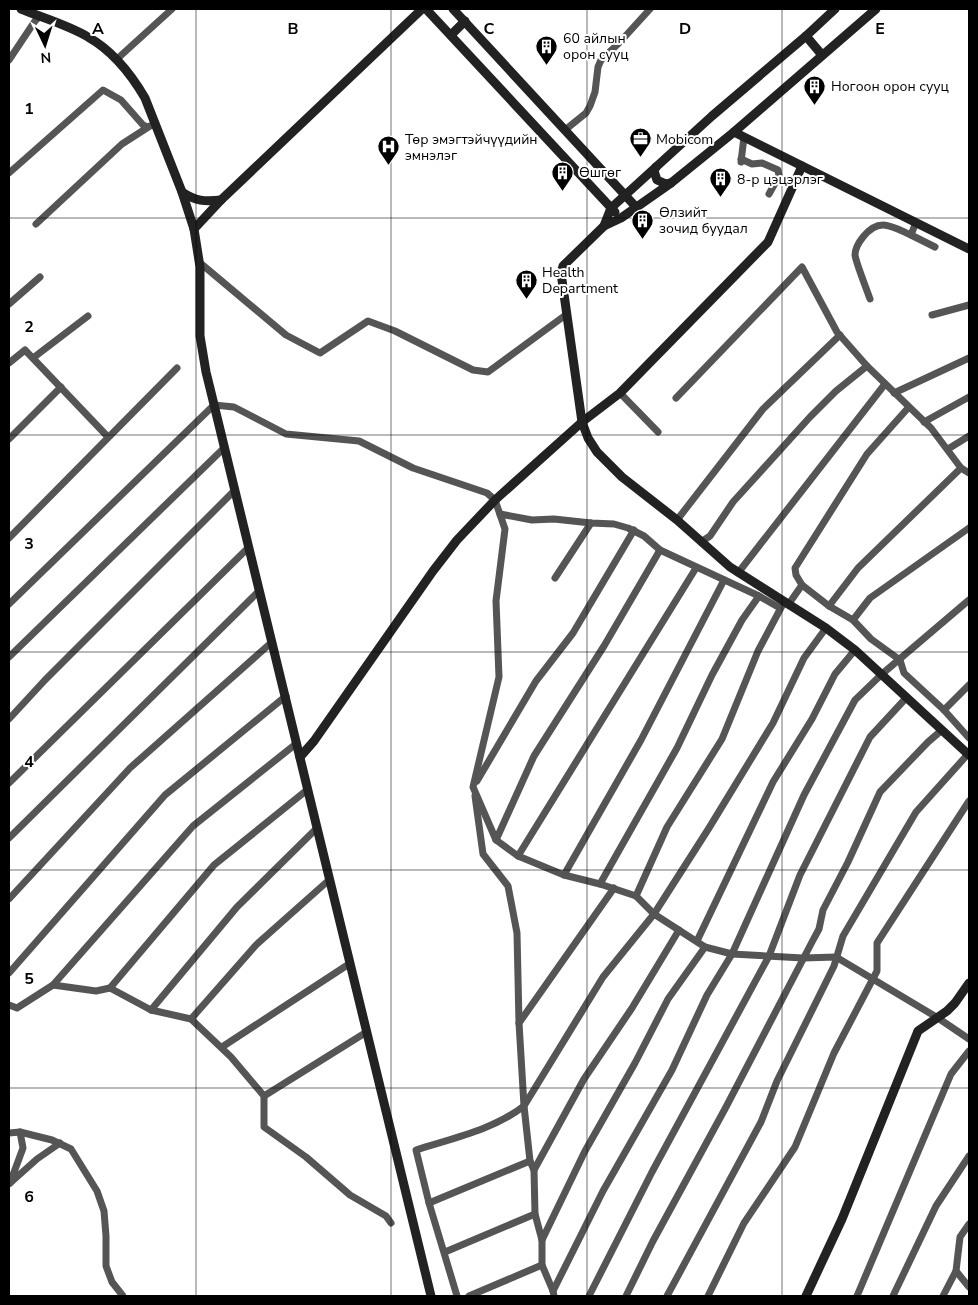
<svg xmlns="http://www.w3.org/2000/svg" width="978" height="1305" font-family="'Nunito Sans',sans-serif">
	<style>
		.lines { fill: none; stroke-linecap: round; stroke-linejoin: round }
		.street { stroke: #555; stroke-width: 7 }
		.secondary { stroke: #222; stroke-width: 9 }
		.grid { fill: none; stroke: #000; stroke-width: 1; stroke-opacity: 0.55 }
		.labels { text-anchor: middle; stroke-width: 4; stroke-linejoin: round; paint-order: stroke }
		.poi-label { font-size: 14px; fill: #000; stroke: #fff; text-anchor: start }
		.grid-label { font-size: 16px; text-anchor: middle; font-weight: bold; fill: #000; stroke: #fff; stroke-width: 4; stroke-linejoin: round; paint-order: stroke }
	</style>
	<rect width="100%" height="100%" fill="#fff"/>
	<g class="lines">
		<g class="street">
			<polyline points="117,59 172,9"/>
			<polyline points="9,60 35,21 40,16"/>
			<polyline points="565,130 586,113 590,106 595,92 598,67 601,60 620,42 650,9"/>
			<polyline points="741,159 752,164 762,163 778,170 779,176 769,194"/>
			<polyline points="741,162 744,137"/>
			<polyline points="9,173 103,90 121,100 143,125 147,127"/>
			<polyline points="916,222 911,235 935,247"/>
			<polyline points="36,224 122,144 150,126"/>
			<polyline points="199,262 286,335 320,353 368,321 395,331 473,370 488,372 567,314"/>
			<path d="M870,299C867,290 856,263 855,255C855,249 859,242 863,237C879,217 891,226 911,235"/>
			<polyline points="9,304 40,277"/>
			<polyline points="932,315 969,305"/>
			<polyline points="33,358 88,316"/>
			<polyline points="9,363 25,350 108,437"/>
			<polyline points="620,393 658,432"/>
			<polyline points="894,393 969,358"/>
			<polyline points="676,398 802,267 837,332 867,366 931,428 961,468"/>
			<polyline points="924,422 969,397"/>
			<polyline points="9,439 61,387"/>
			<polyline points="948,449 969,436"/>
			<polyline points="500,514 532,520 554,519 591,523 614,524 628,528 644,536 660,550 759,596 780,608"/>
			<polyline points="677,520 763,409 840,335"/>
			<polyline points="9,538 177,368"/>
			<polyline points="701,542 710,536 733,502 810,417 836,391 867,366"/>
			<polyline points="738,573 885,384"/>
			<polyline points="555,578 591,523"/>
			<polyline points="802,585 829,606 853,620 871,639 900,660 904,673 944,710 969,738"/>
			<polyline points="9,604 214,405 234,407 286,434 359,441 413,468 487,493 495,500 505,529 496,601 499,677 473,787 496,840 518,856 564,875 600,884 636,896 654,914 705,947 732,954 803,958 836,957 938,1018 969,1039"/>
			<polyline points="788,605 802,585 796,575 795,568 867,454 908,408"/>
			<polyline points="829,606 858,568 961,468 969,473"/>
			<polyline points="853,620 870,598 969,528"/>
			<polyline points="9,657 224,448"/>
			<polyline points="944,710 969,685"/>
			<polyline points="9,719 45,680 234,491"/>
			<polyline points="477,781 536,681 573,633 634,530"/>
			<polyline points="9,783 249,547"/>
			<polyline points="475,796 483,854 508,886 517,933 519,1023 524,1106 530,1161 534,1170 535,1214 542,1240 542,1265 553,1291 554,1296"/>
			<polyline points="9,838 259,591"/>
			<polyline points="496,840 534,756 604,646 660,550"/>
			<polyline points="518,856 696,568"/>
			<polyline points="564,875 641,740 724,580"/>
			<polyline points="600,884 677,748 712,675 742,620 759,596"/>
			<polyline points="636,896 667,827 722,739 758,651 784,602"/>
			<polyline points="9,899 130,768 272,642"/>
			<polyline points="697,941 773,782 812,719 835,674 855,650"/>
			<polyline points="9,973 165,795 286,696"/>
			<polyline points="53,985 193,826 297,743"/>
			<polyline points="110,988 214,865 307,790"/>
			<polyline points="9,1005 17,1008 53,985 96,991 110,988 151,1010 191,1019 231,1057 264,1096 264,1127 306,1157 350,1195 386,1216 391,1223"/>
			<polyline points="151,1010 237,907 316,829"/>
			<polyline points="191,1019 256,945 329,880"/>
			<polyline points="519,1023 614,888"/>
			<polyline points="222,1047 349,964"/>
			<polyline points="264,1096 365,1033"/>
			<polyline points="9,1133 20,1132 52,1140 71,1149 97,1191 104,1211 106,1236 106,1266 112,1282 123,1296"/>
			<polyline points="534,1170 584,1079 632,1008 679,930"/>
			<polyline points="10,1183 23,1148 20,1132"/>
			<polyline points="9,1184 37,1159 60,1143"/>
			<polyline points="429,1203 530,1161"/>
			<polyline points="969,1224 960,1237 956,1271 969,1287"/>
			<polyline points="542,1240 585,1151 635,1063 668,999 705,947"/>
			<polyline points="445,1252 535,1214"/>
			<polyline points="553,1291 603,1191 672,1070 707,995 732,954 804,795 855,700 882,674 969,600"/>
			<path d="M457,1296L429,1203L416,1150C453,1138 493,1130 524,1106L603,977L654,914L709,828L773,723L804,658L826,628"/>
			<polyline points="469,1296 542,1265"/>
			<polyline points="589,1296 652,1172 769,956 800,875 870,737 907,697"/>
			<polyline points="626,1296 653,1241 726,1107 812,942 819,929 823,910 848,862 880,792 928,742 942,730"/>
			<polyline points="667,1296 761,1122 777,1081 834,966 843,936 916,812 968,754"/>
			<polyline points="708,1296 744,1223 795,1147 834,1053 877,971 877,943 969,801"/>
			<polyline points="857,1296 951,1074 969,1051"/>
			<polyline points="893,1296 936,1206 969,1156"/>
			<polyline points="943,1296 956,1271"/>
		</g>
		<g class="secondary">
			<path d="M21,9C43,18 68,25 88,37C113,51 131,74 145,98L182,192L194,229L200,267V336L206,372C282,680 354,989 431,1296"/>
			<polyline points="426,9 615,212"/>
			<polyline points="453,9 636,207"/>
			<polyline points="876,9 734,132 671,183 621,218 604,226 563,266 561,273 582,422 588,438 597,452 622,477 677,520 730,567 826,628 855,650 969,755"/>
			<polyline points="451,35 465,21"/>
			<polyline points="806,36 822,55"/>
			<polyline points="734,132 969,249"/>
			<polyline points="656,167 654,171 657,180 666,184 671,183"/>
			<path d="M182,192C195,201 205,202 221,200"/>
			<polyline points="604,226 611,208 712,116 806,36 835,9"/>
			<polyline points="194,229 221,200 422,9"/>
			<polyline points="300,757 314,741 433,571 457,540 495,500 582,422 620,393 768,242 802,166"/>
			<polyline points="806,1296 842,1219 918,1031 947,1011 955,1003 969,983"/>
		</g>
	</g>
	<path class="grid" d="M196,9V1296M391,9V1296M587,9V1296M782,9V1296M9,218H969M9,435H969M9,652H969M9,870H969M9,1088H969"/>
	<defs>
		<symbol id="building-pin" viewBox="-11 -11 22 30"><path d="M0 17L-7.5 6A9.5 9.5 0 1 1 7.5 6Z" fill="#000" stroke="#fff"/><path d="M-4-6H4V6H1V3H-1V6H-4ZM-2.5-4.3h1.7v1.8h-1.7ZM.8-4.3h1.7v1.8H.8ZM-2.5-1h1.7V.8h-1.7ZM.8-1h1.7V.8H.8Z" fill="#fff"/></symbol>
		<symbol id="office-pin" viewBox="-11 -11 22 30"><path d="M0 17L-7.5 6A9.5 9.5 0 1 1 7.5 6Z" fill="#000" stroke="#fff"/><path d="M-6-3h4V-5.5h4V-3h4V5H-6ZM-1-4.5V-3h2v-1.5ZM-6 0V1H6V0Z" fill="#fff"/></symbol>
		<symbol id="hospital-pin" viewBox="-11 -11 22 30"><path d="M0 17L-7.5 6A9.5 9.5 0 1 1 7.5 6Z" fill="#000" stroke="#fff"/><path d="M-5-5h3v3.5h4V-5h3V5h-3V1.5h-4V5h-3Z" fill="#fff"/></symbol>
	</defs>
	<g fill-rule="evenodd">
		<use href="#building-pin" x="534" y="34" width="25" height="34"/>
		<use href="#building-pin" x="802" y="74" width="25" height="34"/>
		<use href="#office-pin" x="628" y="126" width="25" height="34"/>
		<use href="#hospital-pin" x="376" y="134" width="25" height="34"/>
		<use href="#building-pin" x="550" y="160" width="25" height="34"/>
		<use href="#building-pin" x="708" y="166" width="25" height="34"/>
		<use href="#building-pin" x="630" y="208" width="25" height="34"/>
		<use href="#building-pin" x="514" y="268" width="25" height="34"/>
	</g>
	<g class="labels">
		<g class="poi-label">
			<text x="563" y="43">60 айлын<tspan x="563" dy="16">орон сууц</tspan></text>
			<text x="831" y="91">Ногоон орон сууц</text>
			<text x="405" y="144">Төр эмэгтэйчүүдийн<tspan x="405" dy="16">эмнэлэг</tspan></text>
			<text x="656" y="144">Mobicom</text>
			<text x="579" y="177">Өшгөг</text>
			<text x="737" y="184">8-р цэцэрлэг</text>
			<text x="659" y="217">Өлзийт<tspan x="659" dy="16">зочид буудал</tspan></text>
			<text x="542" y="277">Health<tspan x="542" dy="16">Department</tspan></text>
		</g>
	</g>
	<g class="grid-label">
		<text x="98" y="34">A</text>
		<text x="293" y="34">B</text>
		<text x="489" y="34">C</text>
		<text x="685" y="34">D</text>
		<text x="880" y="34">E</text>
		<text x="29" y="114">1</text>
		<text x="29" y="332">2</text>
		<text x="29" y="549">3</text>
		<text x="29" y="767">4</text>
		<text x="29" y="984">5</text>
		<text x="29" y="1202">6</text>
	</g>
	<rect width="978" height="1305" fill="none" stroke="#000000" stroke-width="20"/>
	<g transform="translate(45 45) rotate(176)" stroke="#ffffff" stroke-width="4" paint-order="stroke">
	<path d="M0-4L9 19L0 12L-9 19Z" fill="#000000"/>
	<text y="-8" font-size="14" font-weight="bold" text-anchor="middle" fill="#000000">N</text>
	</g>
</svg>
